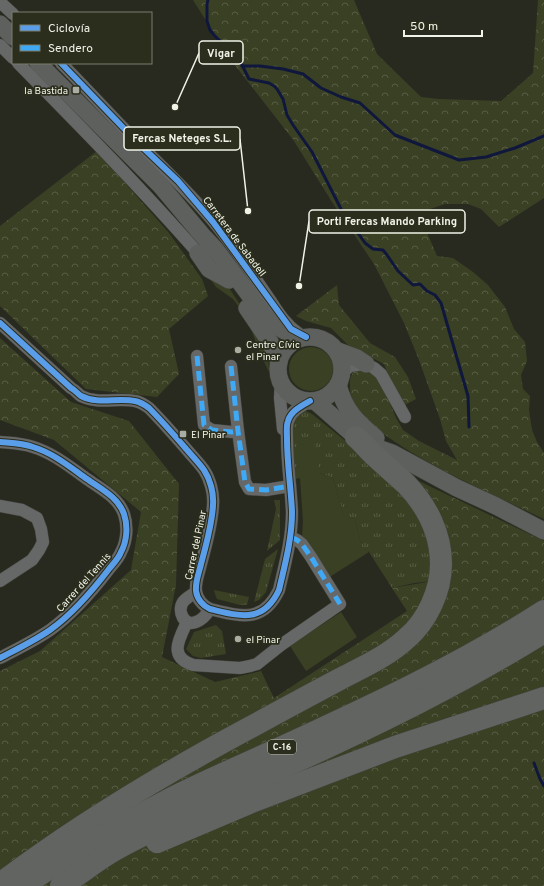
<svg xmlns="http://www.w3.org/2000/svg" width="544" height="886" font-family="Overpass,sans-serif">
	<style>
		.grass { fill: url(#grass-tufts) }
		.forest { fill: url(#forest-crowns) }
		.green { fill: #3a4023 }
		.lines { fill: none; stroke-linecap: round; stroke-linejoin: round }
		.stream { stroke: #10173d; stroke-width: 3 }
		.street-casing { stroke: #43453d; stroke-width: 13 }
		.secondary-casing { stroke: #43453d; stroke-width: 18 }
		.highway-casing { stroke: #43453d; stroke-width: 23 }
		.street { stroke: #666767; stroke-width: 12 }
		.secondary { stroke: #5e605d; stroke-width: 17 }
		.highway { stroke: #626461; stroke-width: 22 }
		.quiet { stroke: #3fa9f5; stroke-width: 5; stroke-dasharray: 10 5; stroke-linecap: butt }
		.cycleway-casing { stroke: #2b2e1c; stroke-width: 8 }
		.cycleway { stroke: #5a9eea; stroke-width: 6 }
		.poi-dot { fill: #aaada1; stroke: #2b2e1c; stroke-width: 1.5 }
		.labels { text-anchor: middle; stroke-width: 3.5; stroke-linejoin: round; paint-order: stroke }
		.shield { fill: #2b2e1c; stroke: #b5b8aa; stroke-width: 1 }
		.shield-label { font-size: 9px; font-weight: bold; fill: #f0f3e7 }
		.poi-label { font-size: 10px; fill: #f0f3e7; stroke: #2b2e1c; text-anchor: start }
		.street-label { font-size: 10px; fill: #f0f3e7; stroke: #2b2e1c }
		.leader { fill: none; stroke: #f0f3e7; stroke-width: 1.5 }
		.callout-dot { fill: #f0f3e7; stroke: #2b2e1c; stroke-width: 1.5 }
		.callout { fill: #2b2e1c; stroke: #f0f3e7; stroke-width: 1.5 }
		.callout-label { font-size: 11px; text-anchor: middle; font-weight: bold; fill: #f0f3e7 }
	</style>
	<defs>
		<pattern id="grass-tufts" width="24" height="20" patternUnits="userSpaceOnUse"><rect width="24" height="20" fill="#3a4023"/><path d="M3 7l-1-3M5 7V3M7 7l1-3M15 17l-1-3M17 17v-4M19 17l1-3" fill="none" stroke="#575c43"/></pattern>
		<pattern id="forest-crowns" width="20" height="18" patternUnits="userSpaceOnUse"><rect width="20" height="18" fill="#3a4023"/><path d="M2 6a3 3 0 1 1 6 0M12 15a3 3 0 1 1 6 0" fill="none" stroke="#575c43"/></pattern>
	</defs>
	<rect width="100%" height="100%" fill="#282a20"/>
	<g class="grass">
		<polygon points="304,410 312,414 400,485 433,545 433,581 414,583 392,588 369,552 362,548 355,519 344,517 333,478 320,473 300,445 300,478 295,479 290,436 293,416"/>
		<polygon points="274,500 280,500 280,540 267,551 276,509"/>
		<polygon points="278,549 266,592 259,600 254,602 265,559"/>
		<polygon points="214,590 249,597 247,605 240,605 217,599 215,594"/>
		<polygon points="216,625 222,631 226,654 201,658 193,656 186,649 194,632"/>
	</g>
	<g class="forest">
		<path d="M193,0H354L377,54L421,97L439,99L501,101L533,73L538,0H544V198L499,227L481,209L468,204H445L427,210L423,223L437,256L453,258L473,272L488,285L505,307L514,329L525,342L527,361L521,375L523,389L530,396L529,410L532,430L537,442L544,453V519C520,508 496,496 472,485C440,468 355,429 350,390C350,381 349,377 355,370L360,369L372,373L383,387L396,418L403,430L419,441L457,460L446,441L440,419L419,360L404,323L374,264L332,202L294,141L231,60Z"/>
		<polygon points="97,151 169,233 202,279 208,296 169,329 179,374 157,397 86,389 0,306 0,226"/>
		<polygon points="337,285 339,305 370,343 395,357 408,377 416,399 405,405 390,379 384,364 363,353 348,345 331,328 306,321 296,316"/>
		<polygon points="0,338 71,402 129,421 179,484 176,585 162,657 215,682 261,671 274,698 407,611 392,588 433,581 406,647 445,569 404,474 544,541 544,886 0,886 0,671 40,651 131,570 141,512 54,440 0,420"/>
	</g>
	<g class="green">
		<polygon points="203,269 229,288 241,306 239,307 233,299 216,287"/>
		<path d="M247,315L268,352L269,372C260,354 252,334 247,315Z"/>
		<circle cx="311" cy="369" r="22"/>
		<polygon points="314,441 320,473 333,478 344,516 355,519 362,547 369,552 328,578 302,536 303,521 300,478 300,445"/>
		<polygon points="341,612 357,637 306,671 290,646"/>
	</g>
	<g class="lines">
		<g class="stream">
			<polyline points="208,0 207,4 207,21 210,30 214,35 228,49 237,55 249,79 269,83 274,86 277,89 283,99 287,115 293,125 312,152 341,209 365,243 373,249 383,250 387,255 398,271 413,285 420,284 427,291 435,295 441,303 468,396 469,427"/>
			<polyline points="242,66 260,66 283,69 303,74 321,88 341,97 360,103 395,135 459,160 486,157 515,148 544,136"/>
			<polyline points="534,763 540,779 544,786"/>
		</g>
		<defs>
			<g id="street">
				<polyline points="0,2 13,14"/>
				<polyline points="0,45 13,58"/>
				<path d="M18,63C79,125 140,187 198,253"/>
				<path d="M61,63C87,89 111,116 137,142C163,168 190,193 213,221C234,246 252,274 270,300C278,312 286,325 298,333"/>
				<path d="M0,323L71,388C75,390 78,394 81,396C98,405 118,397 135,401C140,402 145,405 149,408C163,422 175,436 188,451C193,457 199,463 204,470C210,479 214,493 213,505C212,525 206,545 201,564C199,573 195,582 196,591C197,599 203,606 210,609C240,616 263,624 279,590C285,564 292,539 292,512C291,488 287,464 287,439C287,433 286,426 288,421C291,411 301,406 310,401"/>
				<polyline points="197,356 204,425 212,430 232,432 238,431"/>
				<polyline points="231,366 238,431 245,482 249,489 266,490 290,486"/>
				<polyline points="342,373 350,366 357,365 366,364 374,368 381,374 405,417"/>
				<polyline points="281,381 280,398 283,429"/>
				<path d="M0,442C11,443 22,443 33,447C53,453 70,467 87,479C101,489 118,497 124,514C128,526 127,541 121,552C119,558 113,564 109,569C93,590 71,615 50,630C34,641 17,649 0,658"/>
				<polyline points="0,506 22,510 37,518 41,529 43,542 39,550 32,560 0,581"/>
				<path d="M196,592C192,595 186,598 183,602C177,611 184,627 196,622C202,620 207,614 210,609"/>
				<path d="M187,622C179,639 168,657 193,665L240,668L250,666L257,664L281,645L340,604L311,557L302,544L297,540L291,537"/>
			</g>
			<g id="secondary">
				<polyline points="0,24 13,37"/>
				<polyline points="38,63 161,186 202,235 216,250 265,316 278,327 298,339"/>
				<polyline points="198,253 209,269 229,280"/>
				<polyline points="247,308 270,342 279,362"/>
				<circle cx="310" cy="369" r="32"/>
				<polyline points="338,351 357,358 366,364"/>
				<path d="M338,385C345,411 356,421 376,438"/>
				<polyline points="315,401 356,437 372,446 392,453 457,488 496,506 544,531"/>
			</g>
			<g id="highway">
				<polyline points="157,842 249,803 395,747 544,698"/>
				<path d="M0,884C79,824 163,774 251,727C280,711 310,695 340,679C363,667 388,656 407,638C427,621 441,591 441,564C441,534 427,506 406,484C396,475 386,466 376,457C369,451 363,443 356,437"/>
				<path d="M23,886C71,853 122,824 174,797C208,780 243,765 278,749C369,707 460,665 544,611"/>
				<path d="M61,886C77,876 92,864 108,854C124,844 142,836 159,827C203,803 249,782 295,762C380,723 464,682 544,632"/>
			</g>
		</defs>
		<use href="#street" class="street-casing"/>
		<use href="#secondary" class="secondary-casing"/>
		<use href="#highway" class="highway-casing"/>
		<use href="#street" class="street"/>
		<use href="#secondary" class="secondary"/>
		<use href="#highway" class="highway"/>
		<g class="quiet">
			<polyline points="197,356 204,425 212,430 232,432 238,431"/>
			<polyline points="231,366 238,431 245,482 249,489 266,490 290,486"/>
			<polyline points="291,537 297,540 302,544 311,557 340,604"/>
		</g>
		<defs>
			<g id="cycleway">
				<polyline points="61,63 136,141 178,181 213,222 291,329 306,337"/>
				<path d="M0,323L71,388C75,390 78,394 81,396C98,405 118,397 135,401C140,402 145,405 149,408C163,422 175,436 188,451C193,457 199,463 204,470C210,479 214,493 213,505C212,525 206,545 201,564C199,573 195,582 196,591C197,599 203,606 210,609C240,616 263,624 279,590C285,564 292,539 292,512C291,488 287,464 287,439C287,433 286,426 288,421C291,411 301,406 310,401"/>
				<path d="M0,442C11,443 22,443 33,447C53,453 70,467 87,479C101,489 118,497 124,514C128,526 127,541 121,552C119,558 113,564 109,569C93,590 71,615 50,630C34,641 17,649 0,658"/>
			</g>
		</defs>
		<use href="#cycleway" class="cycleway-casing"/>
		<use href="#cycleway" class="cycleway"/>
	</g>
	<g class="poi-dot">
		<rect x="72" y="86" width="8" height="8" rx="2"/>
		<circle cx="238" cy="350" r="4"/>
		<rect x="179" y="430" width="8" height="8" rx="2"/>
		<circle cx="238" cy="639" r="4"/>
	</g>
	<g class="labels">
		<rect class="shield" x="268" y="740" width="28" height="14" rx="3"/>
		<g class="shield-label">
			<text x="282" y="750">C-16</text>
		</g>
		<g class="poi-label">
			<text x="68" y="94" text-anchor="end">la Bastida</text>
			<text x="246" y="348">Centre Cívic<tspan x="246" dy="12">el Pinar</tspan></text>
			<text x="191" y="438">El Pinar</text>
			<text x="246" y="643">el Pinar</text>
		</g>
		<g class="street-label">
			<text transform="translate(235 236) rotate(53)" y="4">Carretera de Sabadell</text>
			<text transform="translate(195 545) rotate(-78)" y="4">Carrer del Pinar</text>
			<text transform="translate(83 582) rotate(-48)" y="4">Carrer del Tennis</text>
		</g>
	</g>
	<path class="leader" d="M175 107L199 53M248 211L240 139M299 286L309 221"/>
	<g class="callout-dot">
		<circle cx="175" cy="107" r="4"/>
		<circle cx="248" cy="211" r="4"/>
		<circle cx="299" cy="286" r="4"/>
	</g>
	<g class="callout">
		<rect x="199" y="41" width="44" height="23" rx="4"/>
		<rect x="124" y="127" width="116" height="23" rx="4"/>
		<rect x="309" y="210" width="156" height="23" rx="4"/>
	</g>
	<g class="callout-label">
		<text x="221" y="57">Vigar</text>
		<text x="182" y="142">Fercas Neteges S.L.</text>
		<text x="387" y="225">Porti Fercas Mando Parking</text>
	</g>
	<rect x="12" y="12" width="140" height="52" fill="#2b2e1c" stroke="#7a7d6d"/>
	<rect x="20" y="25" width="20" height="6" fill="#5a9eea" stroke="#7a7d6d"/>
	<text x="48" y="32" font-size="12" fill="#f0f3e7">Ciclovía</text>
	<rect x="20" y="45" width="20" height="6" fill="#3fa9f5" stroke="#7a7d6d"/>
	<text x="48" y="52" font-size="12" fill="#f0f3e7">Sendero</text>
	<path d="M404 30v6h78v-6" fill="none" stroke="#f0f3e7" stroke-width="2"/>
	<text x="410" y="30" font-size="12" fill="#f0f3e7" stroke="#2b2e1c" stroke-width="3" paint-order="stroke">50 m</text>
</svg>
